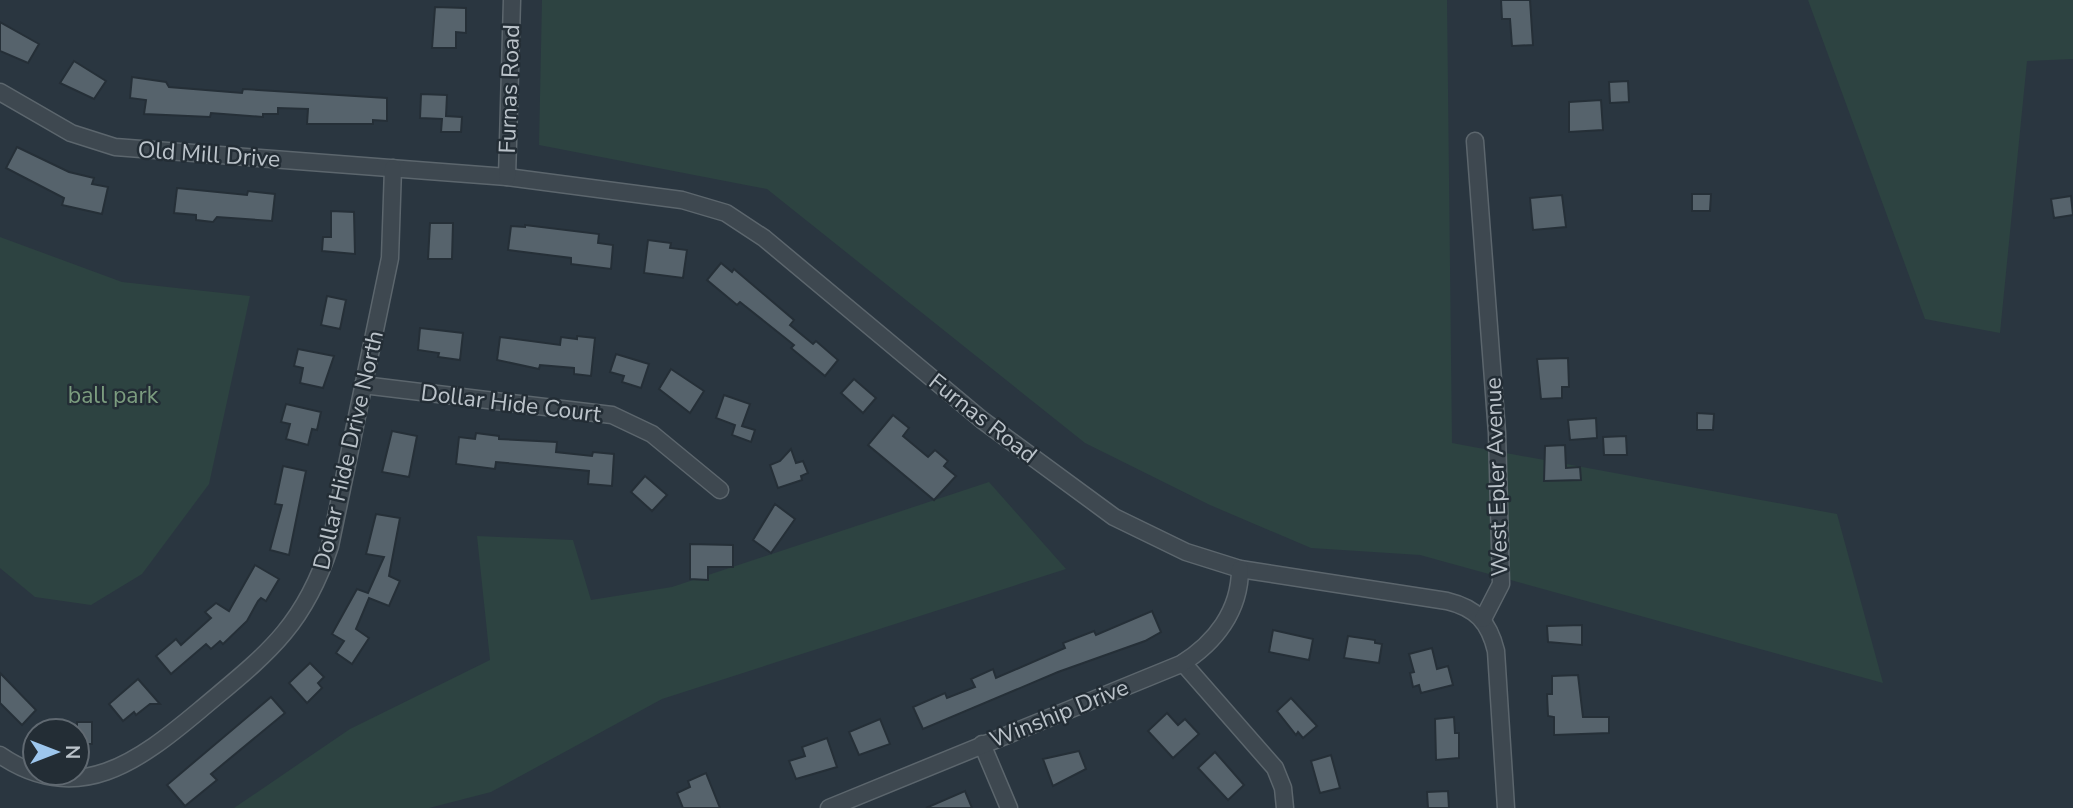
<svg xmlns="http://www.w3.org/2000/svg" width="2073" height="808" font-family="'Nunito Sans',sans-serif">
	<style>
		.green { fill: #2d4341 }
		.building { fill: #56636c; stroke: #252f37; stroke-width: 2 }
		.lines { fill: none; stroke-linecap: round; stroke-linejoin: round }
		.street-casing { stroke: #5c666d; stroke-width: 19 }
		.street { stroke: #3e4850; stroke-width: 16 }
		.labels { text-anchor: middle; stroke-width: 5; stroke-linejoin: round; paint-order: stroke }
		.street-label { font-size: 23px; fill: #bbc3ca; stroke: #232d35 }
		.park-label { font-size: 23px; fill: #7c9d7f; stroke: #232d35 }
	</style>
	<rect width="100%" height="100%" fill="#2a3640"/>
	<g class="green">
		<polygon points="542,0 1447,0 1452,443 1837,514 1883,683 1420,555 1311,548 1210,505 1085,443 767,189 539,145"/>
		<polygon points="1808,0 2073,0 2073,59 2027,61 2000,333 1925,319"/>
		<polygon points="0,237 122,282 250,296 209,484 142,574 91,605 35,597 0,568"/>
		<polygon points="989,482 1066,569 662,699 491,792 429,808 234,808 350,729 490,660 477,536 573,540 591,600 672,587"/>
	</g>
	<g class="building">
		<polygon points="1501,0 1530,0 1533,45 1512,46 1510,19 1502,19"/>
		<polygon points="435,7 466,8 466,33 456,32 456,48 432,48"/>
		<polygon points="0,22 39,44 28,63 0,51"/>
		<polygon points="74,61 106,81 94,99 60,83"/>
		<polygon points="132,77 166,82 169,87 242,93 243,89 387,98 387,121 373,120 373,124 307,124 308,109 278,108 278,114 263,114 263,117 211,113 210,117 144,114 146,100 130,98"/>
		<polygon points="1628,81 1629,102 1610,103 1609,82"/>
		<polygon points="421,94 447,95 446,116 462,117 461,132 441,132 442,119 420,118"/>
		<polygon points="1601,100 1603,130 1569,132 1569,102"/>
		<polygon points="17,147 69,172 94,178 92,184 108,187 102,214 62,205 64,198 6,168"/>
		<polygon points="177,188 247,195 248,191 275,194 272,221 217,217 213,222 196,220 196,215 174,213"/>
		<polygon points="1692,194 1711,194 1710,211 1692,211"/>
		<polygon points="1562,195 1566,227 1533,230 1530,198"/>
		<polygon points="2071,196 2073,215 2054,218 2051,199"/>
		<polygon points="331,211 354,212 355,254 322,251 323,237 331,237"/>
		<polygon points="430,223 453,223 452,259 428,259"/>
		<polygon points="525,225 599,234 598,243 613,245 611,269 571,264 571,258 508,250 511,226 525,227"/>
		<polygon points="648,240 671,243 670,248 687,250 683,278 644,273"/>
		<polygon points="721,263 732,272 734,269 794,320 790,325 813,344 816,341 838,360 825,376 791,348 794,345 740,302 737,305 707,280"/>
		<polygon points="327,296 346,300 340,329 321,325"/>
		<polygon points="420,328 463,333 460,360 438,357 439,353 418,350"/>
		<polygon points="577,336 595,338 591,376 574,374 574,368 540,365 539,369 497,360 500,337 560,345 561,337 577,339"/>
		<polygon points="298,349 334,356 323,388 300,383 303,368 294,366"/>
		<polygon points="616,354 649,364 641,388 622,382 624,376 610,372"/>
		<polygon points="1568,358 1569,387 1562,387 1562,398 1541,399 1537,359"/>
		<polygon points="671,369 704,391 690,413 659,389"/>
		<polygon points="854,379 876,398 863,413 841,393"/>
		<polygon points="724,395 750,404 742,426 755,430 751,442 732,435 735,425 716,418"/>
		<polygon points="286,404 321,412 317,430 312,429 308,445 286,439 290,424 281,422"/>
		<polygon points="1697,413 1714,414 1713,430 1697,430"/>
		<polygon points="893,415 909,428 903,436 928,457 935,450 948,461 944,466 956,476 934,500 868,445"/>
		<polygon points="1596,418 1597,438 1570,440 1568,420"/>
		<polygon points="392,431 417,436 409,477 382,472"/>
		<polygon points="476,433 499,436 499,439 557,442 556,452 592,456 593,452 614,454 612,486 588,484 589,471 496,462 495,469 456,464 459,437 475,439"/>
		<polygon points="1626,436 1627,455 1604,455 1603,437"/>
		<polygon points="1565,445 1566,468 1580,467 1581,480 1544,481 1545,446"/>
		<polygon points="791,449 796,463 803,461 808,473 801,476 802,480 778,488 770,465 780,461"/>
		<polygon points="283,466 306,471 289,555 270,550 282,505 275,504"/>
		<polygon points="645,476 667,495 652,511 631,492"/>
		<polygon points="775,504 795,519 771,553 753,540"/>
		<polygon points="376,514 400,518 389,576 400,581 389,606 369,598 356,629 369,638 352,664 336,653 344,641 332,634 357,589 368,593 384,557 366,554"/>
		<polygon points="690,544 733,545 733,567 708,567 708,580 690,579"/>
		<polygon points="255,565 279,579 266,601 261,598 258,601 247,621 223,644 220,641 211,649 206,644 171,674 156,656 176,639 181,645 211,618 205,612 216,603 229,611"/>
		<polygon points="1152,611 1161,632 1145,641 1058,672 923,729 913,707 945,693 947,698 975,687 971,679 993,669 996,678 1065,648 1063,643 1094,631 1096,635"/>
		<polygon points="1582,625 1582,645 1548,642 1547,626"/>
		<polygon points="1273,630 1313,639 1309,660 1269,652"/>
		<polygon points="1348,636 1375,640 1375,643 1382,644 1379,663 1344,658"/>
		<polygon points="1432,648 1437,669 1448,666 1453,685 1421,693 1419,685 1413,687 1410,673 1414,672 1409,654"/>
		<polygon points="310,663 324,677 318,683 322,688 307,703 289,683"/>
		<polygon points="0,673 36,710 22,725 0,703"/>
		<polygon points="1578,675 1583,717 1609,717 1609,733 1554,735 1554,717 1548,716 1547,694 1552,694 1552,676"/>
		<polygon points="138,679 160,704 150,704 136,715 134,712 123,721 109,704"/>
		<polygon points="271,697 285,713 211,774 217,780 185,806 167,785"/>
		<polygon points="1291,698 1317,726 1303,738 1298,732 1296,735 1277,711"/>
		<polygon points="1167,713 1178,725 1185,719 1199,734 1173,758 1148,731"/>
		<polygon points="1454,717 1455,733 1459,733 1459,758 1436,760 1435,719"/>
		<polygon points="880,719 890,744 859,755 849,732"/>
		<rect x="77" y="722" width="15" height="22"/>
		<polygon points="827,738 837,767 796,779 789,761 805,756 802,747"/>
		<polygon points="1079,751 1086,769 1053,786 1043,759"/>
		<polygon points="1215,752 1244,785 1228,800 1198,768"/>
		<polygon points="1331,755 1340,788 1320,793 1311,761"/>
		<polygon points="706,773 720,808 683,808 677,793 690,787 688,781"/>
		<polygon points="965,791 972,808 926,808"/>
		<polygon points="1448,791 1449,808 1428,808 1427,792"/>
	</g>
	<g class="lines">
		<defs>
			<g id="street">
				<path d="M0,92L71,133L115,147L507,177L682,200L726,213L764,238L982,420L1114,517L1186,552L1240,569L1447,601C1476,608 1489,622 1496,651L1506,808"/>
				<polyline points="1475,141 1497,433 1501,584 1483,619"/>
				<polyline points="507,177 512,0"/>
				<polyline points="363,385 612,415 652,434 720,490"/>
				<polyline points="1183,663 1275,768 1283,788 1285,808"/>
				<polyline points="982,744 1009,808"/>
				<path d="M0,755C78,808 139,761 200,710C264,656 303,629 330,546L390,258L393,168"/>
				<path d="M829,808L1181,664C1215,643 1240,611 1240,569"/>
			</g>
		</defs>
		<use href="#street" class="street-casing"/>
		<use href="#street" class="street"/>
	</g>
	<g class="labels">
		<g class="street-label">
			<text transform="translate(509 89) rotate(-88)" y="8">Furnas Road</text>
			<text transform="translate(209 154) rotate(4)" y="8">Old Mill Drive</text>
			<text transform="translate(511 403) rotate(7)" y="8">Dollar Hide Court</text>
			<text transform="translate(983 418) rotate(38)" y="8">Furnas Road</text>
			<text transform="translate(348 450) rotate(-77)" y="8">Dollar Hide Drive North</text>
			<text transform="translate(1496 477) rotate(-92)" y="8">West Epler Avenue</text>
			<text transform="translate(1059 713) rotate(-22)" y="8">Winship Drive</text>
		</g>
		<g class="park-label">
			<text x="113" y="403">ball park</text>
		</g>
	</g>
	<g transform="translate(56 752) rotate(90)"><circle r="33" fill="#232d35" stroke="#606971" stroke-width="2"/>
	<path d="M0-5L12 26L0 18L-12 26Z" fill="#9dc6ed"/>
	<text y="-10" font-size="19" font-weight="bold" text-anchor="middle" fill="#bbc3ca">N</text>
	</g>
</svg>
